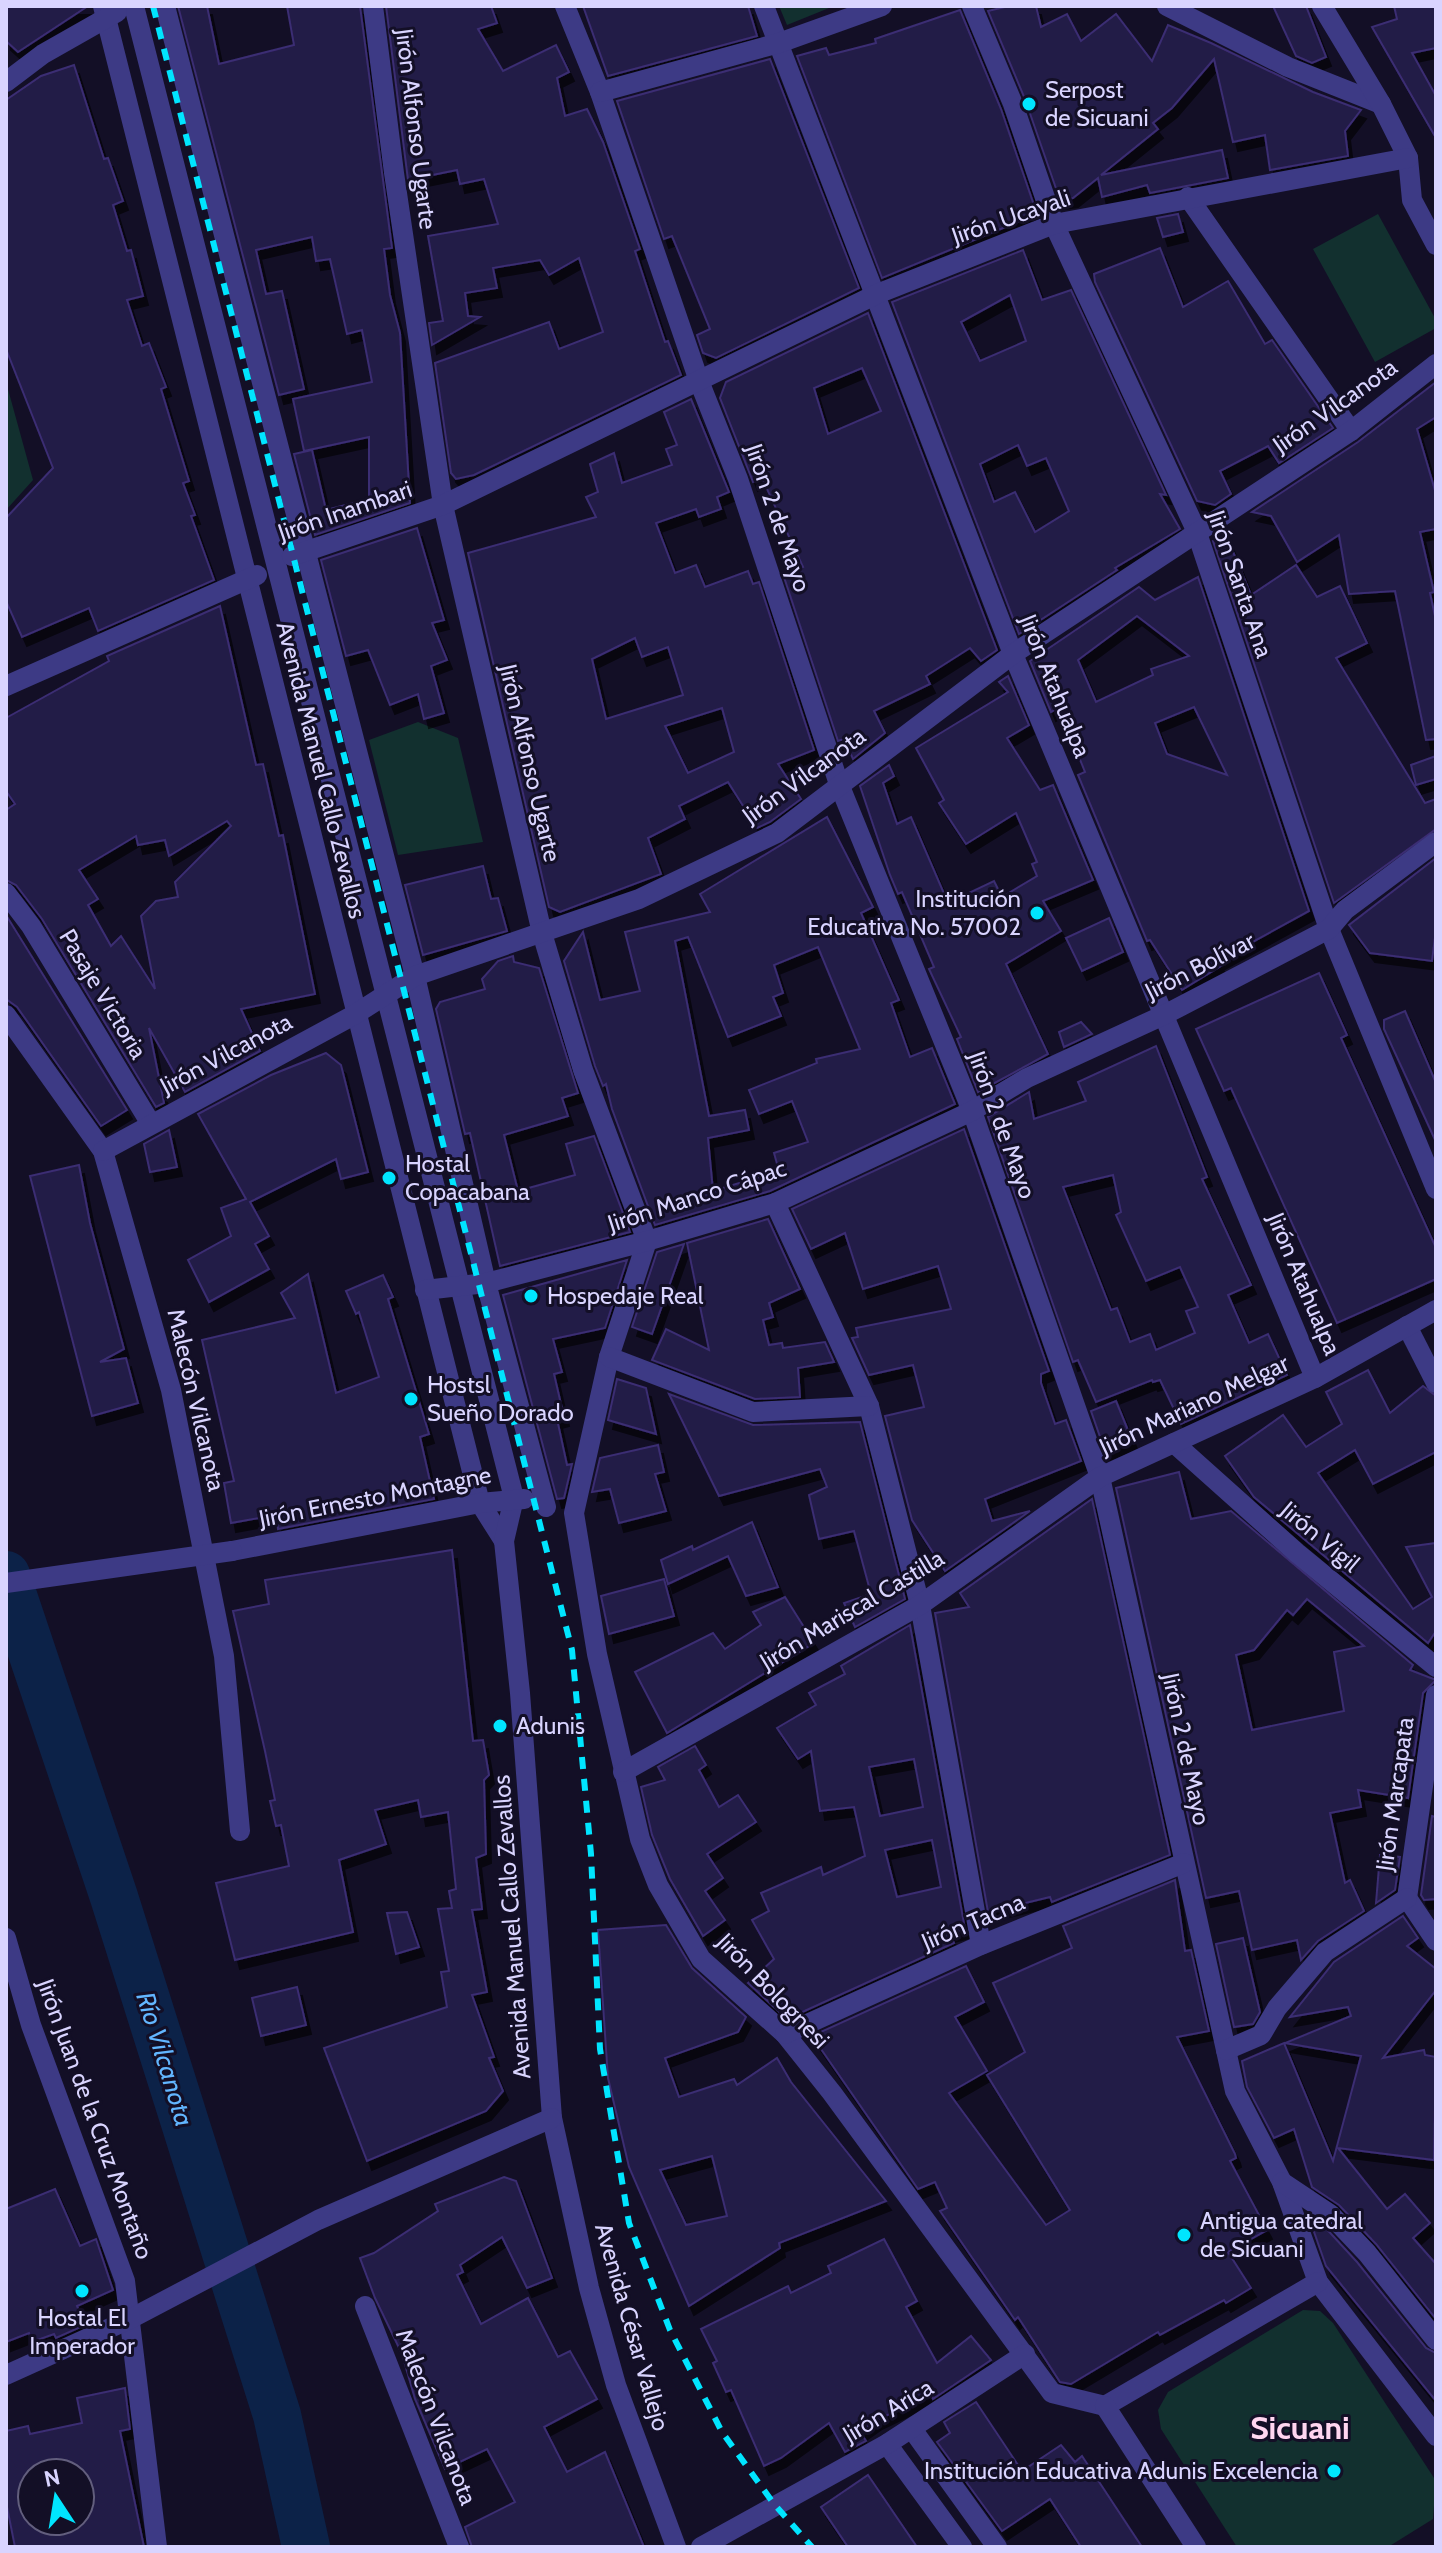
<svg xmlns="http://www.w3.org/2000/svg" width="1442" height="2553" font-family="Cabin,sans-serif">
	<style>
		.green { fill: #12302f }
		.lines { fill: none; stroke-linecap: round; stroke-linejoin: round }
		.river { stroke: #0c2248; stroke-width: 48 }
		.building { fill: #241b47; stroke: #3b2d73; stroke-width: 2; fill-rule: evenodd; filter: url(#shadow) }
		.minor { stroke: #3d3a85; stroke-width: 20 }
		.rail { stroke: #00e5ff; stroke-width: 6; stroke-dasharray: 12 10; stroke-linecap: butt }
		.minor-bridge { stroke: #3d3a85; stroke-width: 20 }
		.poi-dot { fill: #00e5ff; stroke: #130f26; stroke-width: 3 }
		.labels { text-anchor: middle; stroke-width: 6; stroke-linejoin: round; paint-order: stroke }
		.poi-label { font-size: 24px; fill: #d9d4ff; stroke: #130f26; text-anchor: start }
		.street-label { font-size: 24px; fill: #d9d4ff; stroke: #130f26 }
		.water-label { font-size: 26px; font-style: italic; fill: #62b6ff; stroke: #130f26 }
		.district-label { font-size: 32px; font-weight: bold; fill: #ffd6f0; stroke: #130f26 }
	</style>
	<defs>
		<filter id="shadow"><feDropShadow dx="5" dy="9" stdDeviation="0" flood-color="#0009"/></filter>
	</defs>
	<rect width="100%" height="100%" fill="#130f26"/>
	<g class="green">
		<polygon points="779,6 834,6 787,25"/>
		<polygon points="1378,214 1436,320 1436,328 1375,362 1313,249"/>
		<polygon points="6,382 33,480 6,510"/>
		<polygon points="418,722 458,738 483,842 398,855 369,740"/>
		<polygon points="1303,2310 1320,2311 1333,2323 1436,2481 1433,2519 1388,2547 1237,2547 1161,2429 1158,2410 1168,2392"/>
	</g>
	<g class="lines">
		<polyline class="river" points="6,1575 114,1897 277,2415 306,2547"/>
	</g>
	<g class="building">
		<polygon points="6,6 88,6 18,52 6,41"/>
		<polygon points="178,6 207,6 219,64 294,45 287,6 360,6 392,248 384,249 390,295 400,333 410,503 315,535 294,454 312,450 326,510 369,499 369,437 304,451 293,399 372,382 362,330 347,334 330,259 316,261 312,237 256,250 266,294 282,291 304,389 279,395"/>
		<polygon points="386,6 491,6 497,23 478,29 503,71 556,45 569,72 557,78 565,116 587,109 603,142 640,249 635,251 652,303 665,342 668,341 681,375 474,475 456,479 451,473 435,363 549,322 559,349 603,332 579,258 549,275 540,260 493,268 497,288 465,293 468,316 480,317 432,345 429,323 443,321 428,236 498,224 484,179 460,184 457,170 408,180"/>
		<polygon points="583,6 748,6 757,36 608,76"/>
		<polygon points="1009,6 1036,6 1041,27 1067,14 1081,41 1116,14 1152,61 1168,25 1211,43 1313,92 1361,110 1345,131 1348,156 1270,170 1265,135 1233,142 1214,59 1172,108 1153,123 1158,129 1101,175 1222,150 1228,178 1150,193 1147,185 1102,197 1098,178 1073,198 1060,200 1025,99 988,11"/>
		<polygon points="1273,6 1306,6 1326,57 1312,63 1296,56"/>
		<polygon points="1394,6 1436,6 1436,48 1412,53 1436,96 1436,138 1372,27 1397,19"/>
		<polygon points="960,10 1001,109 1037,214 882,278 797,56 826,48 829,55 876,43 875,39"/>
		<polygon points="770,59 859,288 716,358 703,353 697,335 710,329 672,236 664,239 617,101"/>
		<polygon points="74,65 104,159 108,158 123,201 113,205 127,251 131,250 143,296 127,300 142,346 149,343 166,387 161,389 189,481 183,483 195,515 191,516 214,580 98,631 89,608 22,637 6,601 6,518 53,468 6,349 6,100 41,76"/>
		<polygon points="1178,214 1183,232 1163,237 1157,218"/>
		<polygon points="1160,248 1183,307 1228,281 1265,344 1272,340 1333,428 1279,463 1268,446 1220,471 1231,494 1215,505 1197,501 1095,282 1094,274"/>
		<path d="M1023,250L1042,300L1071,290L1166,495L1160,494L1180,529L1115,568L1117,570L1019,634L892,302ZM1010,295L1026,341L980,361L961,322ZM1018,445L1027,466L1046,458L1069,511L1035,532L1015,492L994,502L980,464Z"/>
		<path d="M868,313L997,650L981,661L970,648L926,676L930,684L874,711L885,733L853,759L844,739L838,741L783,574L803,567L762,478L753,482L720,398L726,382ZM862,368L881,411L828,434L814,388Z"/>
		<polygon points="1436,382 1436,417 1417,429 1436,494 1436,529 1420,532 1434,592 1430,593 1436,621 1436,739 1426,740 1395,591 1349,594 1339,535 1297,562 1271,516 1252,512 1358,442"/>
		<path d="M691,399L729,492L717,497L721,509L699,517L696,509L656,523L675,573L696,565L705,587L748,571L753,584L759,582L814,750L778,764L801,799L770,822L757,828L728,782L679,806L685,819L648,838L661,874L560,912L549,907L468,553L596,517L586,497L598,492L590,464L614,453L622,483L672,465L666,449L677,445L664,412ZM635,638L642,657L668,647L683,695L606,719L592,659ZM722,708L734,752L688,773L665,726Z"/>
		<polygon points="417,528 444,620 432,623 447,660 431,666 444,713 424,719 418,694 390,705 368,650 346,656 321,560"/>
		<polygon points="1226,535 1251,595 1296,565 1317,597 1340,586 1367,643 1336,658 1425,803 1436,799 1436,829 1334,903 1213,541"/>
		<path d="M1198,577L1309,911L1218,961L1221,966L1182,990L1150,940L1147,941L1078,775L1085,772L1062,715L1056,709L1051,712L1030,661L1139,587L1155,600ZM1137,616L1189,656L1151,669L1153,675L1096,702L1078,660ZM1194,707L1227,775L1167,754L1155,723Z"/>
		<path d="M220,606L256,765L263,764L279,836L283,835L315,994L241,1009L260,1051L185,1092L149,1028L164,1103L156,1107L42,919L16,885L6,880V810L15,804L6,791V718L109,661L107,656ZM227,821L231,826L175,882L178,897L156,901L141,916L155,989L121,936L111,946L88,905L98,899L79,870L136,836L138,845L165,840L169,856Z"/>
		<polygon points="1008,676 1029,725 1007,738 1040,790 1053,785 1093,880 1043,901 1061,931 1006,964 1048,1054 978,1092 957,1039 961,1037 929,969 934,967 902,892 898,894 890,875 860,786 889,765 894,776 883,783 897,824 911,817 948,903 994,881 1002,897 1037,876 1032,864 1037,862 1016,813 966,844 939,803 944,800 916,748 1008,692 999,682"/>
		<polygon points="1436,756 1436,779 1416,785 1411,765"/>
		<path d="M827,817L873,907L861,913L899,1000L891,1003L910,1057L932,1048L955,1104L770,1191L655,1225L612,1109L606,1084L603,1086L595,1066L564,961L583,932L600,1000L640,991L625,932L710,912L700,894ZM688,937L728,1037L781,1016L773,997L783,993L774,965L818,947L860,1049L816,1059L817,1063L749,1090L759,1114L792,1101L808,1142L774,1153L779,1171L713,1191L708,1138L749,1130L745,1110L709,1116L675,941Z"/>
		<polygon points="1436,858 1436,929 1432,961 1370,953 1349,925"/>
		<polygon points="483,866 491,899 498,898 507,931 423,955 405,885"/>
		<polygon points="6,915 127,1110 101,1126 17,1007 6,999"/>
		<polygon points="1109,918 1123,952 1082,971 1066,938"/>
		<polygon points="513,956 514,962 539,968 578,1093 562,1098 568,1116 504,1135 518,1191 575,1175 566,1144 594,1136 630,1232 500,1266 470,1133 465,1134 436,1009 440,1002 485,989 482,979 498,961"/>
		<polygon points="1319,973 1347,1035 1341,1038 1436,1248 1436,1279 1337,1323 1231,1088 1224,1091 1196,1029"/>
		<polygon points="1405,1011 1436,1083 1436,1142 1384,1029 1384,1020"/>
		<polygon points="1081,1022 1092,1034 1064,1047 1059,1032"/>
		<path d="M1156,1046L1207,1177L1202,1179L1251,1285L1228,1295L1249,1343L1268,1334L1287,1375L1181,1424L1160,1380L1153,1382L1152,1380L1096,1402L1078,1360L1073,1362L988,1117L1029,1092L1034,1119L1086,1101L1078,1082ZM1113,1175L1121,1212L1116,1215L1146,1281L1180,1267L1198,1307L1186,1311L1195,1333L1156,1350L1150,1334L1130,1342L1117,1308L1111,1310L1063,1187Z"/>
		<polygon points="326,1053 341,1065 368,1172 341,1179 336,1159 250,1202 269,1236 255,1244 269,1269 209,1302 188,1260 231,1236 221,1208 246,1199 198,1114 271,1075"/>
		<polygon points="964,1129 1049,1371 1041,1374 1041,1383 1055,1424 1066,1420 1081,1461 985,1499 992,1521 1030,1511 945,1571 912,1520 885,1416 924,1407 913,1365 869,1375 852,1338 858,1337 856,1328 951,1309 938,1266 863,1289 845,1233 811,1249 792,1209"/>
		<polygon points="169,1130 177,1167 150,1172 144,1144"/>
		<polygon points="79,1165 90,1223 124,1349 100,1362 126,1358 138,1403 92,1416 30,1176"/>
		<polygon points="768,1219 800,1289 769,1303 773,1317 763,1320 769,1345 782,1343 783,1348 825,1342 834,1362 798,1368 800,1397 755,1399 652,1360 666,1329 709,1350 687,1243"/>
		<polygon points="684,1244 652,1334 632,1327 657,1252"/>
		<polygon points="627,1260 605,1328 553,1339 562,1372 554,1374 564,1417 557,1419 567,1465 572,1464 564,1498 557,1499 503,1295"/>
		<polygon points="308,1274 336,1393 379,1377 359,1312 356,1314 346,1291 383,1275 393,1297 388,1299 429,1434 420,1437 434,1499 278,1529 276,1515 231,1523 224,1483 234,1481 202,1340 295,1318 281,1293"/>
		<polygon points="1368,1370 1390,1413 1423,1386 1436,1396 1436,1452 1373,1484 1355,1450 1318,1473 1413,1609 1432,1597 1406,1547 1436,1543 1436,1631 1428,1643 1254,1497 1225,1456 1283,1415 1306,1447 1342,1424 1326,1392"/>
		<polygon points="617,1379 646,1388 656,1434 608,1420"/>
		<polygon points="669,1394 753,1425 860,1422 905,1599 855,1627 844,1603 871,1594 854,1531 819,1539 809,1495 827,1487 820,1469 719,1496"/>
		<polygon points="1116,1401 1132,1440 1105,1451 1091,1411"/>
		<polygon points="658,1445 664,1472 655,1474 666,1511 619,1523 610,1489 592,1492 600,1458"/>
		<path d="M1179,1472L1191,1519L1231,1511L1413,1665L1410,1670L1436,1680L1423,1693L1408,1798L1358,1790L1361,1807L1330,1813L1345,1883L1350,1880L1364,1911L1318,1941L1301,1960L1297,1940L1252,1950L1239,1891L1206,1898L1116,1488ZM1307,1599L1364,1646L1334,1652L1344,1711L1252,1730L1236,1655L1254,1650L1287,1610L1293,1615Z"/>
		<polygon points="1092,1499 1170,1855 1052,1902 1050,1897 988,1912 935,1613 969,1607 960,1593"/>
		<polygon points="752,1522 778,1587 746,1596 728,1556 668,1584 661,1560 692,1546 693,1550"/>
		<polygon points="452,1550 473,1741 483,1740 489,1775 484,1780 486,1854 476,1858 482,1909 472,1910 487,1992 472,1995 494,2057 489,2058 503,2091 486,2111 367,2161 324,2048 447,2007 441,1972 449,1971 438,1909 452,1908 449,1891 456,1889 448,1812 421,1817 418,1800 375,1810 386,1844 339,1860 353,1932 235,1960 216,1883 289,1866 281,1825 276,1826 270,1801 275,1800 265,1751 233,1611 269,1604 265,1580"/>
		<polygon points="664,1579 674,1616 609,1634 601,1596"/>
		<polygon points="785,1597 814,1643 667,1733 635,1672 713,1633 725,1649 761,1625 753,1612"/>
		<path d="M910,1625L965,1929L949,1933L954,1943L787,2019L748,1983L774,1959L752,1920L769,1911L761,1893L821,1867L823,1875L865,1856L854,1807L820,1811L811,1751L798,1759L777,1728L816,1705L809,1693L845,1674L841,1666ZM914,1759L923,1807L880,1816L869,1767ZM932,1840L941,1887L897,1897L885,1850Z"/>
		<polygon points="695,1746 706,1765 699,1770 719,1807 738,1795 756,1822 707,1854 723,1878 705,1891 725,1920 703,1936 670,1879 652,1835 641,1787 665,1780 658,1767"/>
		<polygon points="1432,1816 1436,1817 1436,1899 1424,1900 1421,1895"/>
		<polygon points="1380,1855 1400,1857 1395,1890 1376,1903"/>
		<polygon points="1175,1880 1185,1951 1191,1950 1209,2031 1177,2037 1235,2154 1236,2158 1230,2161 1267,2230 1228,2252 1251,2288 1226,2303 1224,2300 1160,2335 1158,2332 1071,2384 1060,2382 1018,2317 1015,2320 940,2211 947,2208 935,2182 918,2189 812,2036 966,1966 984,2002 955,2017 987,2071 949,2093 1046,2225 1070,2210 987,2075 1025,2052 993,1983 1072,1948 1063,1926"/>
		<polygon points="407,1912 419,1947 396,1954 387,1913"/>
		<polygon points="1403,1916 1418,1938 1407,1946 1436,1969 1436,1990 1383,2058 1424,2050 1425,2055 1436,2057 1434,2160 1338,2148 1387,2209 1405,2194 1430,2223 1413,2238 1436,2264 1436,2319 1376,2244 1339,2205 1312,2187 1294,2129 1274,2138 1247,2087 1242,2061 1284,2043 1333,2161 1361,2056 1285,2043 1351,2016 1348,2007 1290,2017 1334,1962"/>
		<path d="M666,1925L692,1968L746,2017L738,2032L665,2058L679,2097L734,2079L737,2085L777,2058L791,2082L886,2201L779,2243L780,2248L689,2306L629,2167L608,2078L598,1930ZM712,2156L727,2216L686,2225L660,2170Z"/>
		<polygon points="1243,1938 1260,2012 1253,2024 1234,2027 1216,1944"/>
		<polygon points="297,1987 306,2025 261,2036 252,1998"/>
		<polygon points="504,2177 516,2181 552,2278 527,2288 502,2237 460,2265 463,2272 457,2275 481,2324 528,2298 558,2357 570,2351 597,2399 544,2427 567,2472 605,2452 644,2547 472,2547 465,2527 515,2502 487,2449 445,2469 415,2399 402,2354 375,2298 360,2258 374,2253 438,2211 435,2204"/>
		<polygon points="55,2189 80,2246 96,2239 113,2290 77,2306 85,2325 56,2338 54,2334 32,2342 29,2333 6,2342 6,2209"/>
		<polygon points="1322,2224 1357,2262 1426,2348 1436,2353 1436,2401 1326,2266 1313,2229"/>
		<polygon points="884,2239 917,2301 906,2307 937,2363 971,2336 991,2360 933,2399 931,2394 877,2420 860,2432 866,2441 845,2452 829,2423 781,2458 764,2466 731,2390 726,2392 713,2363 717,2361 701,2329 788,2286 791,2293 831,2273 828,2266"/>
		<path d="M125,2388L130,2429L120,2431L144,2547H15L6,2502V2431L28,2426L30,2434L82,2423L77,2398ZM32,2473H80V2521H32Z"/>
		<polygon points="976,2402 1022,2471 1061,2445 1075,2462 1082,2456 1142,2547 1081,2547 1050,2499 1002,2531 937,2442 950,2433 944,2422"/>
		<polygon points="868,2475 917,2547 848,2547 821,2507"/>
	</g>
	<g class="lines">
		<g class="minor">
			<polyline points="103,6 480,1503 504,1541"/>
			<polyline points="134,6 514,1498 504,1541 520,1693 552,2118 589,2288 616,2385 676,2547"/>
			<polyline points="165,6 415,976 486,1283 546,1507"/>
			<polyline points="373,6 394,173 443,505 542,933 583,1070 647,1241 609,1357 574,1513 597,1654 640,1839 658,1885 701,1959 785,2034 832,2093 1052,2393 1105,2406"/>
			<polyline points="565,6 600,92 699,381 738,479 839,784 972,1111 1100,1477 1235,2091 1282,2182 1318,2282 1436,2436"/>
			<polyline points="764,6 1013,654 1315,1378"/>
			<polyline points="972,6 1013,104 1054,224 1196,530 1329,929 1436,1189"/>
			<polyline points="1167,6 1288,67 1381,104"/>
			<polyline points="1322,6 1381,104 1408,158 1412,200 1436,245"/>
			<polyline points="6,82 43,54 117,12"/>
			<polyline points="600,92 779,43 882,6"/>
			<polyline points="1188,197 1351,431"/>
			<polyline points="292,556 443,505 877,294 1054,224 1408,158"/>
			<polyline points="6,686 257,575"/>
			<polyline points="6,893 31,926 151,1124"/>
			<polyline points="6,1015 103,1151 171,1390 224,1656 240,1831"/>
			<polyline points="103,1151 354,1015 415,976 639,899 777,833 1013,654 1351,431 1436,364"/>
			<polyline points="775,1203 869,1406 920,1605 981,1945"/>
			<polyline points="425,1290 486,1283 647,1241 775,1203 972,1111 1027,1078 1164,1015 1329,929 1345,910 1436,842"/>
			<polyline points="1407,1326 1436,1383"/>
			<polyline points="609,1357 753,1412 869,1406"/>
			<polyline points="1174,1443 1297,1553 1436,1667"/>
			<polyline points="232,1551 480,1503 524,1499"/>
			<polyline points="623,1772 920,1605 1100,1477 1315,1378 1436,1310"/>
			<polyline points="1407,1898 1436,1695"/>
			<polyline points="1407,1898 1436,1941"/>
			<polyline points="6,1938 31,2025 125,2281 157,2547"/>
			<polyline points="785,2034 981,1945 1184,1863"/>
			<polyline points="1226,2050 1261,2035 1277,2008 1325,1952 1407,1898"/>
			<polyline points="1282,2182 1330,2214 1367,2253 1436,2340"/>
			<polyline points="365,2306 459,2547"/>
			<polyline points="6,2375 130,2319 318,2220 552,2118"/>
			<polyline points="1105,2406 1318,2282"/>
			<polyline points="1105,2406 1196,2547"/>
			<polyline points="912,2429 997,2547"/>
			<polyline points="887,2444 962,2547"/>
			<polyline points="701,2547 887,2444 1025,2354"/>
		</g>
		<polyline class="rail" points="153,6 572,1650 591,1854 600,2049 629,2223 670,2330 722,2432 774,2504 812,2547"/>
		<polyline class="minor-bridge" points="6,1583 232,1551"/>
	</g>
	<g class="poi-dot">
		<circle cx="1029" cy="104" r="8"/>
		<circle cx="1037" cy="913" r="8"/>
		<circle cx="389" cy="1178" r="8"/>
		<circle cx="531" cy="1296" r="8"/>
		<circle cx="411" cy="1399" r="8"/>
		<circle cx="500" cy="1726" r="8"/>
		<circle cx="1184" cy="2235" r="8"/>
		<circle cx="82" cy="2291" r="8"/>
		<circle cx="1334" cy="2471" r="8"/>
	</g>
	<g class="labels">
		<g class="poi-label">
			<text x="1045" y="98">Serpost<tspan x="1045" dy="28">de Sicuani</tspan></text>
			<text x="1021" y="907" text-anchor="end">Institución<tspan x="1021" dy="28">Educativa No. 57002</tspan></text>
			<text x="405" y="1172">Hostal<tspan x="405" dy="28">Copacabana</tspan></text>
			<text x="547" y="1304">Hospedaje Real</text>
			<text x="427" y="1393">Hostsl<tspan x="427" dy="28">Sueño Dorado</tspan></text>
			<text x="516" y="1734">Adunis</text>
			<text x="1200" y="2229">Antigua catedral<tspan x="1200" dy="28">de Sicuani</tspan></text>
			<text x="82" y="2326" text-anchor="middle">Hostal El<tspan x="82" dy="28">Imperador</tspan></text>
			<text x="1318" y="2479" text-anchor="end">Institución Educativa Adunis Excelencia</text>
		</g>
		<g class="street-label">
			<text transform="translate(416 129) rotate(83)" y="8">Jirón Alfonso Ugarte</text>
			<text transform="translate(1011 217) rotate(-19)" y="8">Jirón Ucayali</text>
			<text transform="translate(1335 406) rotate(-35)" y="8">Jirón Vilcanota</text>
			<text transform="translate(345 511) rotate(-19)" y="8">Jirón Inambari</text>
			<text transform="translate(778 518) rotate(71)" y="8">Jirón 2 de Mayo</text>
			<text transform="translate(1240 584) rotate(71)" y="8">Jirón Santa Ana</text>
			<text transform="translate(1055 686) rotate(68)" y="8">Jirón Atahualpa</text>
			<text transform="translate(530 763) rotate(77)" y="8">Jirón Alfonso Ugarte</text>
			<text transform="translate(321 770) rotate(76)" y="8">Avenida Manuel Callo Zevallos</text>
			<text transform="translate(804 776) rotate(-36)" y="8">Jirón Vilcanota</text>
			<text transform="translate(1200 966) rotate(-27)" y="8">Jirón Bolívar</text>
			<text transform="translate(103 994) rotate(59)" y="8">Pasaje Victoria</text>
			<text transform="translate(226 1054) rotate(-28)" y="8">Jirón Vilcanota</text>
			<text transform="translate(1002 1125) rotate(70)" y="8">Jirón 2 de Mayo</text>
			<text transform="translate(697 1196) rotate(-18)" y="8">Jirón Manco Cápac</text>
			<text transform="translate(1304 1284) rotate(67)" y="8">Jirón Atahualpa</text>
			<text transform="translate(196 1400) rotate(77)" y="8">Malecón Vilcanota</text>
			<text transform="translate(1194 1405) rotate(-25)" y="8">Jirón Mariano Melgar</text>
			<text transform="translate(375 1497) rotate(-11)" y="8">Jirón Ernesto Montagne</text>
			<text transform="translate(1320 1537) rotate(40)" y="8">Jirón Vigil</text>
			<text transform="translate(852 1610) rotate(-31)" y="8">Jirón Mariscal Castilla</text>
			<text transform="translate(1186 1749) rotate(78)" y="8">Jirón 2 de Mayo</text>
			<text transform="translate(1395 1794) rotate(-82)" y="8">Jirón Marcapata</text>
			<text transform="translate(973 1922) rotate(-23)" y="8">Jirón Tacna</text>
			<text transform="translate(512 1927) rotate(-94)" y="8">Avenida Manuel Callo Zevallos</text>
			<text transform="translate(773 1991) rotate(46)" y="8">Jirón Bolognesi</text>
			<text transform="translate(95 2119) rotate(70)" y="8">Jirón Juan de la Cruz Montaño</text>
			<text transform="translate(632 2327) rotate(74)" y="8">Avenida César Vallejo</text>
			<text transform="translate(888 2411) rotate(-31)" y="8">Jirón Arica</text>
			<text transform="translate(436 2417) rotate(69)" y="8">Malecón Vilcanota</text>
		</g>
		<g class="water-label">
			<text transform="translate(165 2059) rotate(73)" y="9">Río Vilcanota</text>
		</g>
		<g class="district-label">
			<text x="1300" y="2439">Sicuani</text>
		</g>
	</g>
	<rect width="1442" height="2553" fill="none" stroke="#d9d4ff" stroke-width="16"/>
	<g transform="translate(56 2497) rotate(348)"><circle r="38" fill="#130f26" stroke="#625e7d" stroke-width="2"/>
	<path d="M0-6L14 30L0 20L-14 30Z" fill="#00e5ff"/>
	<text y="-12" font-size="22" font-weight="bold" text-anchor="middle" fill="#d9d4ff">N</text>
	</g>
</svg>
